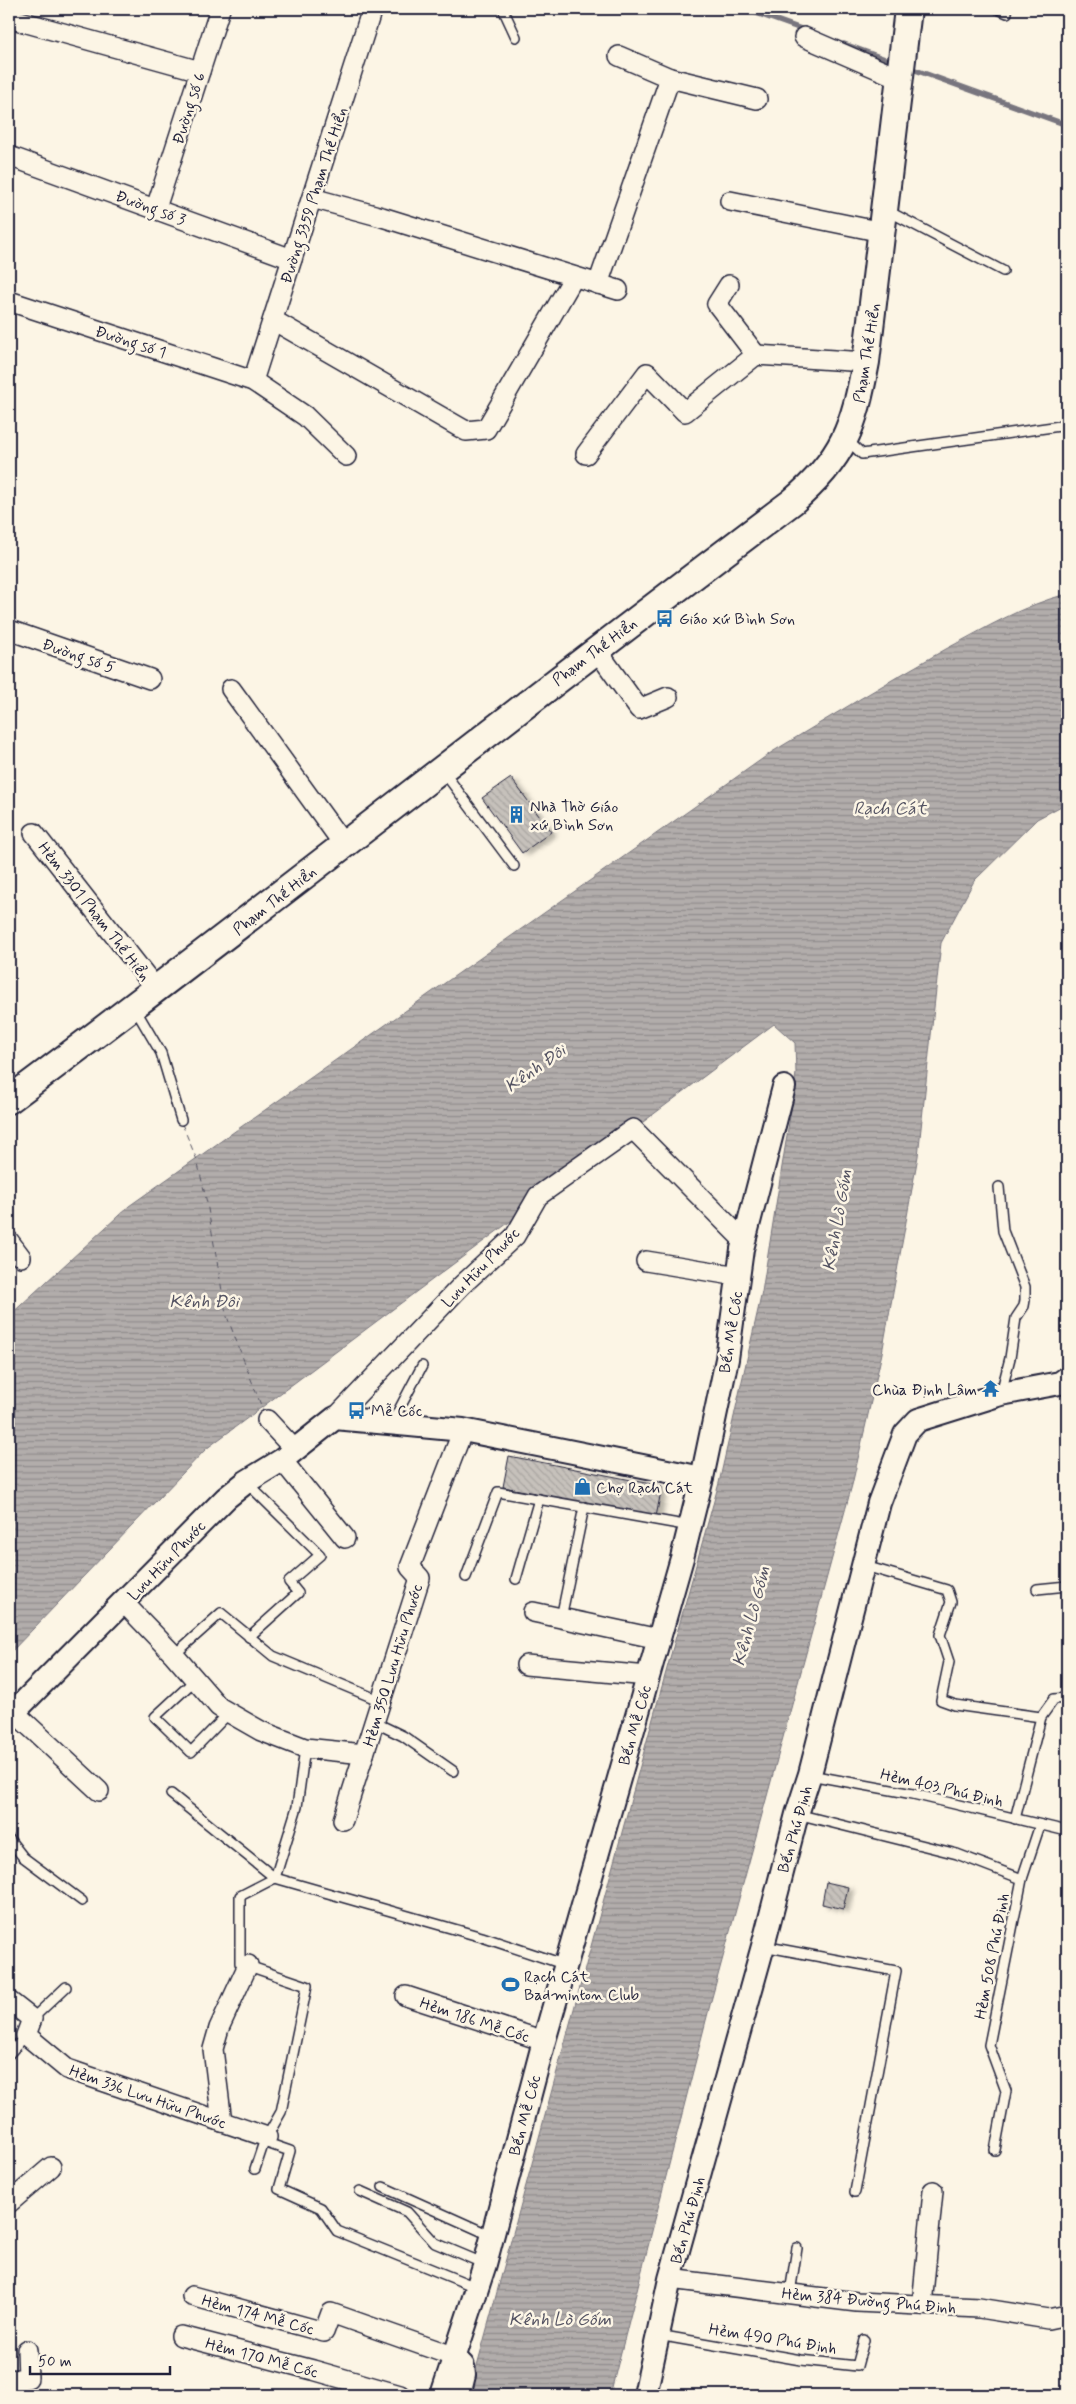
<svg xmlns="http://www.w3.org/2000/svg" width="1076" height="2404" font-family="Mynerve,sans-serif">
	<style>
		.water { fill: url(#water-rules); stroke: #78757e }
		.lines { fill: none; stroke-linecap: round; stroke-linejoin: round }
		.stream { stroke: #78757e; stroke-width: 5.5 }
		.ferry { stroke: #545362; stroke-width: 1; stroke-dasharray: 6 5; stroke-linecap: butt }
		.building { fill: url(#building-back-hatch); stroke: #22223b; filter: url(#shadow) }
		.service-casing { stroke: #22223b; stroke-width: 12 }
		.minor-casing { stroke: #22223b; stroke-width: 22 }
		.tertiary-casing { stroke: #22223b; stroke-width: 26 }
		.secondary-casing { stroke: #22223b; stroke-width: 30 }
		.service { stroke: #fcf5e5; stroke-width: 9 }
		.minor { stroke: #fcf5e5; stroke-width: 19 }
		.tertiary { stroke: #fcf5e5; stroke-width: 22 }
		.secondary { stroke: #fcf5e5; stroke-width: 26 }
		.labels { text-anchor: middle; stroke-width: 5; stroke-linejoin: round; paint-order: stroke }
		.street-label { font-size: 16px; fill: #22223b; stroke: #fcf5e5 }
		.poi-label { font-size: 16px; fill: #22223b; stroke: #fcf5e5; text-anchor: start }
		.water-label { font-size: 18px; font-style: italic; fill: #545362; stroke: #fcf5e5 }
	</style>
	<defs>
		<pattern id="water-rules" width="6" height="5" patternUnits="userSpaceOnUse" patternTransform="scale(1.25)"><rect width="6" height="5" fill="#b2adab"/><path d="M0 2.5h6" fill="none" stroke="#908c8c"/></pattern>
		<pattern id="building-back-hatch" width="6" height="6" patternUnits="userSpaceOnUse" patternTransform="scale(1.25)"><rect width="6" height="6" fill="#c6c1bb"/><path d="M-1 5l2 2M0 0l6 6M5-1l2 2" fill="none" stroke="#aaa6a2"/></pattern>
		<filter id="shadow"><feDropShadow dx="5.5" dy="3" stdDeviation="2.5" flood-color="#0004"/></filter>
	</defs>
	<rect width="100%" height="100%" fill="#fcf5e5"/>
	<filter id="ink" filterUnits="userSpaceOnUse"><feTurbulence type="fractalNoise" baseFrequency=".02" numOctaves="2"/><feDisplacementMap in="SourceGraphic" scale="10" xChannelSelector="R" yChannelSelector="G"/><feConvolveMatrix kernelMatrix="1 2 1 2 8 2 1 2 1" color-interpolation-filters="sRGB"/></filter>
	<g filter="url(#ink)">
		<path class="water" d="M1067,594V803L1037,819L974,881L941,943L918,1156L882,1353L852,1485L711,2001L610,2395H469L652,1722L719,1483L762,1292L791,1110L796,1073L795,1043L774,1024L206,1449L9,1654V1316L129,1206L772,752C830,717 887,682 946,649C986,628 1023,605 1067,594Z"/>
		<g class="lines">
			<g class="stream">
				<polyline points="745,9 807,31"/>
				<polyline points="844,44 896,63"/>
				<polyline points="907,67 1067,125"/>
			</g>
			<polyline class="ferry" points="182,1124 197,1160 207,1203 226,1314 264,1413"/>
		</g>
		<g class="building">
			<polygon points="511,778 551,832 522,853 482,798"/>
			<polygon points="509,1456 662,1486 656,1517 503,1487"/>
			<polygon points="826,1882 848,1887 843,1909 822,1904"/>
		</g>
		<g class="lines">
			<defs>
				<g id="service">
					<polyline points="503,9 516,37"/>
					<polyline points="998,9 1007,13"/>
					<polyline points="886,210 1003,271"/>
					<polyline points="846,439 862,454 1067,425"/>
					<polyline points="443,771 514,866"/>
					<polyline points="134,1007 161,1053 181,1120"/>
					<polyline points="999,1187 1003,1231 1025,1287 1025,1300 1024,1306 1016,1318 1010,1358 1001,1393"/>
					<polyline points="393,1421 422,1366"/>
					<polyline points="246,1482 320,1555 289,1582 298,1593 249,1637"/>
					<polyline points="865,1566 947,1590 951,1602 940,1635 949,1662 941,1700 955,1705 1041,1717"/>
					<polyline points="466,1577 498,1492 690,1526"/>
					<polyline points="516,1579 539,1499"/>
					<polyline points="1037,1589 1067,1586"/>
					<polyline points="561,1618 584,1507"/>
					<polyline points="174,1655 221,1613 273,1656 381,1701"/>
					<polyline points="195,1680 155,1717 191,1752 229,1713"/>
					<polyline points="374,1722 403,1736 453,1771"/>
					<polyline points="810,1775 913,1794 1067,1831"/>
					<polyline points="171,1794 275,1878 482,1937 566,1965"/>
					<polyline points="797,1814 957,1854 1022,1879 989,2045 1006,2091 995,2150"/>
					<polyline points="1015,1819 1041,1717 1054,1699 1067,1698"/>
					<polyline points="9,1839 23,1857 82,1901"/>
					<polyline points="1022,1879 1040,1825"/>
					<polyline points="763,1946 896,1971 855,2192"/>
					<polyline points="32,2019 66,1987"/>
					<polyline points="9,2054 26,2035"/>
					<polyline points="264,2142 290,2151 279,2189 321,2208 337,2231 478,2288"/>
					<polyline points="255,2169 264,2142 281,2112 307,1986 240,1963 240,1896 275,1878 297,1807 305,1748"/>
					<polyline points="383,2187 492,2236"/>
					<polyline points="360,2191 407,2212 435,2243 485,2264"/>
					<polyline points="790,2293 797,2248"/>
					<polyline points="658,2335 801,2360 857,2366 864,2340"/>
				</g>
				<g id="minor">
					<polyline points="9,18 200,71"/>
					<polyline points="804,37 901,79"/>
					<polyline points="619,56 670,78"/>
					<polyline points="9,156 292,259"/>
					<polyline points="312,198 382,217 618,290"/>
					<polyline points="730,201 882,232"/>
					<polyline points="156,208 220,9"/>
					<polyline points="598,284 670,78 757,99"/>
					<polyline points="729,285 717,304 756,355"/>
					<polyline points="9,301 253,381 305,416 346,456"/>
					<polyline points="273,320 466,431 486,429 574,277"/>
					<polyline points="253,381 372,9"/>
					<polyline points="586,454 647,373 685,412 756,355 866,362"/>
					<polyline points="9,630 150,679"/>
					<polyline points="596,649 639,709 668,697"/>
					<polyline points="231,689 344,845"/>
					<polyline points="34,833 157,990"/>
					<polyline points="9,1241 21,1257"/>
					<polyline points="646,1261 738,1276"/>
					<polyline points="335,1418 462,1285 515,1236 538,1196 633,1129 744,1241"/>
					<polyline points="267,1420 295,1450"/>
					<polyline points="282,1460 345,1538"/>
					<polyline points="124,1603 174,1655 219,1707 261,1731 305,1748 364,1754"/>
					<polyline points="533,1612 659,1639"/>
					<polyline points="526,1665 648,1676"/>
					<polyline points="14,1712 99,1791"/>
					<polyline points="343,1820 420,1578 410,1567 463,1430"/>
					<polyline points="406,1996 544,2041"/>
					<polyline points="9,2001 32,2019 26,2035 67,2069 267,2137"/>
					<polyline points="222,2122 213,2049 219,2028 248,1965"/>
					<polyline points="9,2203 51,2167"/>
					<polyline points="670,2279 857,2302 979,2308 1048,2319 1067,2315"/>
					<polyline points="192,2296 324,2332 331,2313 453,2356"/>
					<polyline points="922,2305 933,2191"/>
					<polyline points="181,2336 313,2370 400,2395"/>
					<polyline points="9,2380 28,2378 27,2350"/>
				</g>
				<g id="tertiary">
					<polyline points="9,1717 226,1498 246,1482 282,1460 335,1418 463,1430 702,1478"/>
					<polyline points="453,2356 463,2366 464,2375 459,2395"/>
					<polyline points="442,2395 485,2264 544,2041 682,1558 702,1478 727,1359 742,1249 784,1087"/>
					<polyline points="645,2395 670,2279 763,1946 797,1814 810,1774 879,1503 905,1434 918,1420 1001,1394 1060,1383 1067,1378"/>
				</g>
				<path id="secondary" d="M9,1100C272,904 529,699 792,502C844,458 854,427 866,362L908,9"/>
			</defs>
			<use href="#service" class="service-casing"/>
			<use href="#minor" class="minor-casing"/>
			<use href="#tertiary" class="tertiary-casing"/>
			<use href="#secondary" class="secondary-casing"/>
			<use href="#service" class="service"/>
			<use href="#minor" class="minor"/>
			<use href="#tertiary" class="tertiary"/>
			<use href="#secondary" class="secondary"/>
		</g>
	</g>
	<defs>
		<symbol id="bus-bare" viewBox="-9 -9 18 18"><path d="M-5-6H5V4H4V6H2V4H-2V6H-4V4H-5ZM-3.5-4V0h7V-4ZM-3.5 1.2v1.5H-2V1.2ZM2 1.2v1.5H3.5V1.2Z" fill="#1f6fb2" stroke="#fcf5e5" stroke-width="2.5" paint-order="stroke"/></symbol>
		<symbol id="building-bare" viewBox="-9 -9 18 18"><path d="M-4-6H4V6H1V3H-1V6H-4ZM-2.5-4.3h1.7v1.8h-1.7ZM.8-4.3h1.7v1.8H.8ZM-2.5-1h1.7V.8h-1.7ZM.8-1h1.7V.8H.8Z" fill="#1f6fb2" stroke="#fcf5e5" stroke-width="2.5" paint-order="stroke"/></symbol>
		<symbol id="temple-bare" viewBox="-9 -9 18 18"><path d="M0-6L5-2H3V0L6.5 2.5H4V6H1.5V3h-3V6H-4V2.5H-6.5L-3 0V-2H-5Z" fill="#1f6fb2" stroke="#fcf5e5" stroke-width="2.5" paint-order="stroke"/></symbol>
		<symbol id="shop-bare" viewBox="-9 -9 18 18"><path d="M-5-2.5h2.3a2.7 3.5 0 0 1 5.4 0H5L5.5 6h-11ZM-1.5-2.5h3a1.5 2.3 0 0 0-3 0Z" fill="#1f6fb2" stroke="#fcf5e5" stroke-width="2.5" paint-order="stroke"/></symbol>
		<symbol id="stadium-bare" viewBox="-9 -9 18 18"><path d="M0-5a6.5 5 0 1 0 0 10a6.5 5 0 1 0 0-10ZM-3.5-1.8h7v3.6h-7Z" fill="#1f6fb2" stroke="#fcf5e5" stroke-width="2.5" paint-order="stroke"/></symbol>
	</defs>
	<g fill-rule="evenodd">
		<use href="#bus-bare" x="652" y="606" width="25" height="25"/>
		<use href="#building-bare" x="504" y="802" width="25" height="25"/>
		<use href="#temple-bare" x="978" y="1376" width="25" height="25"/>
		<use href="#bus-bare" x="344" y="1398" width="25" height="25"/>
		<use href="#shop-bare" x="570" y="1474" width="25" height="25"/>
		<use href="#stadium-bare" x="498" y="1972" width="25" height="25"/>
	</g>
	<g class="labels">
		<g class="street-label">
			<text transform="translate(188 108) rotate(-72)" y="6">Đường số 6</text>
			<text transform="translate(313 195) rotate(-72)" y="6">Đường 3359 Phạm Thế Hiển</text>
			<text transform="translate(151 207) rotate(20)" y="6">Đường số 3</text>
			<text transform="translate(131 341) rotate(18)" y="6">Đường số 1</text>
			<text transform="translate(866 353) rotate(-81)" y="6">Phạm Thế Hiển</text>
			<text transform="translate(594 651) rotate(-37)" y="6">Phạm Thế Hiển</text>
			<text transform="translate(79 655) rotate(19)" y="6">Đường số 5</text>
			<text transform="translate(274 900) rotate(-38)" y="6">Phạm Thế Hiển</text>
			<text transform="translate(95 911) rotate(52)" y="6">Hẻm 3301 Phạm Thế Hiển</text>
			<text transform="translate(480 1267) rotate(-46)" y="6">Lưu Hữu Phước</text>
			<text transform="translate(730 1332) rotate(-81)" y="6">Bến Mễ Cốc</text>
			<text transform="translate(166 1560) rotate(-46)" y="6">Lưu Hữu Phước</text>
			<text transform="translate(392 1665) rotate(-73)" y="6">Hẻm 350 Lưu Hữu Phước</text>
			<text transform="translate(634 1725) rotate(-74)" y="6">Bến Mễ Cốc</text>
			<text transform="translate(942 1787) rotate(13)" y="6">Hẻm 403 Phú Định</text>
			<text transform="translate(794 1829) rotate(-74)" y="6">Bến Phú Định</text>
			<text transform="translate(991 1956) rotate(-79)" y="6">Hẻm 508 Phú Định</text>
			<text transform="translate(475 2019) rotate(18)" y="6">Hẻm 186 Mễ Cốc</text>
			<text transform="translate(148 2096) rotate(19)" y="6">Hẻm 336 Lưu Hữu Phước</text>
			<text transform="translate(524 2115) rotate(-75)" y="6">Bến Mễ Cốc</text>
			<text transform="translate(687 2220) rotate(-74)" y="6">Bến Phú Định</text>
			<text transform="translate(869 2300) rotate(5)" y="6">Hẻm 384 Đường Phú Định</text>
			<text transform="translate(258 2314) rotate(15)" y="6">Hẻm 174 Mễ Cốc</text>
			<text transform="translate(773 2338) rotate(9)" y="6">Hẻm 490 Phú Định</text>
			<text transform="translate(262 2357) rotate(15)" y="6">Hẻm 170 Mễ Cốc</text>
		</g>
		<g class="poi-label">
			<text x="679" y="624">Giáo xứ Bình Sơn</text>
			<text x="530" y="812">Nhà Thờ Giáo<tspan x="530" dy="18">xứ Bình Sơn</tspan></text>
			<text x="977" y="1395" text-anchor="end">Chùa Định Lâm</text>
			<text x="371" y="1416">Mễ Cốc</text>
			<text x="596" y="1493">Chợ Rạch Cát</text>
			<text x="524" y="1982">Rạch Cát<tspan x="524" dy="18">Badminton Club</tspan></text>
		</g>
		<g class="water-label">
			<text x="890" y="814">Rạch Cát</text>
			<text transform="translate(535 1068) rotate(-35)" y="6">Kênh Đôi</text>
			<text transform="translate(837 1220) rotate(-80)" y="6">Kênh Lò Gốm</text>
			<text x="204" y="1307">Kênh Đôi</text>
			<text transform="translate(751 1616) rotate(-75)" y="6">Kênh Lò Gốm</text>
			<text x="560" y="2325">Kênh Lò Gốm</text>
		</g>
	</g>
	<rect width="1076" height="2404" fill="none" stroke="#fcf5e5" stroke-width="30"/>
	<rect x="15" y="15" width="1046" height="2374" fill="none" stroke="#22223b" stroke-width="2" filter="url(#ink)"/>
	<path d="M30 2366v8h140v-8" fill="none" stroke="#22223b" stroke-width="2.5"/>
	<text x="38" y="2366" font-size="15" fill="#22223b" stroke="#fcf5e5" stroke-width="4" paint-order="stroke">50 m</text>
</svg>
